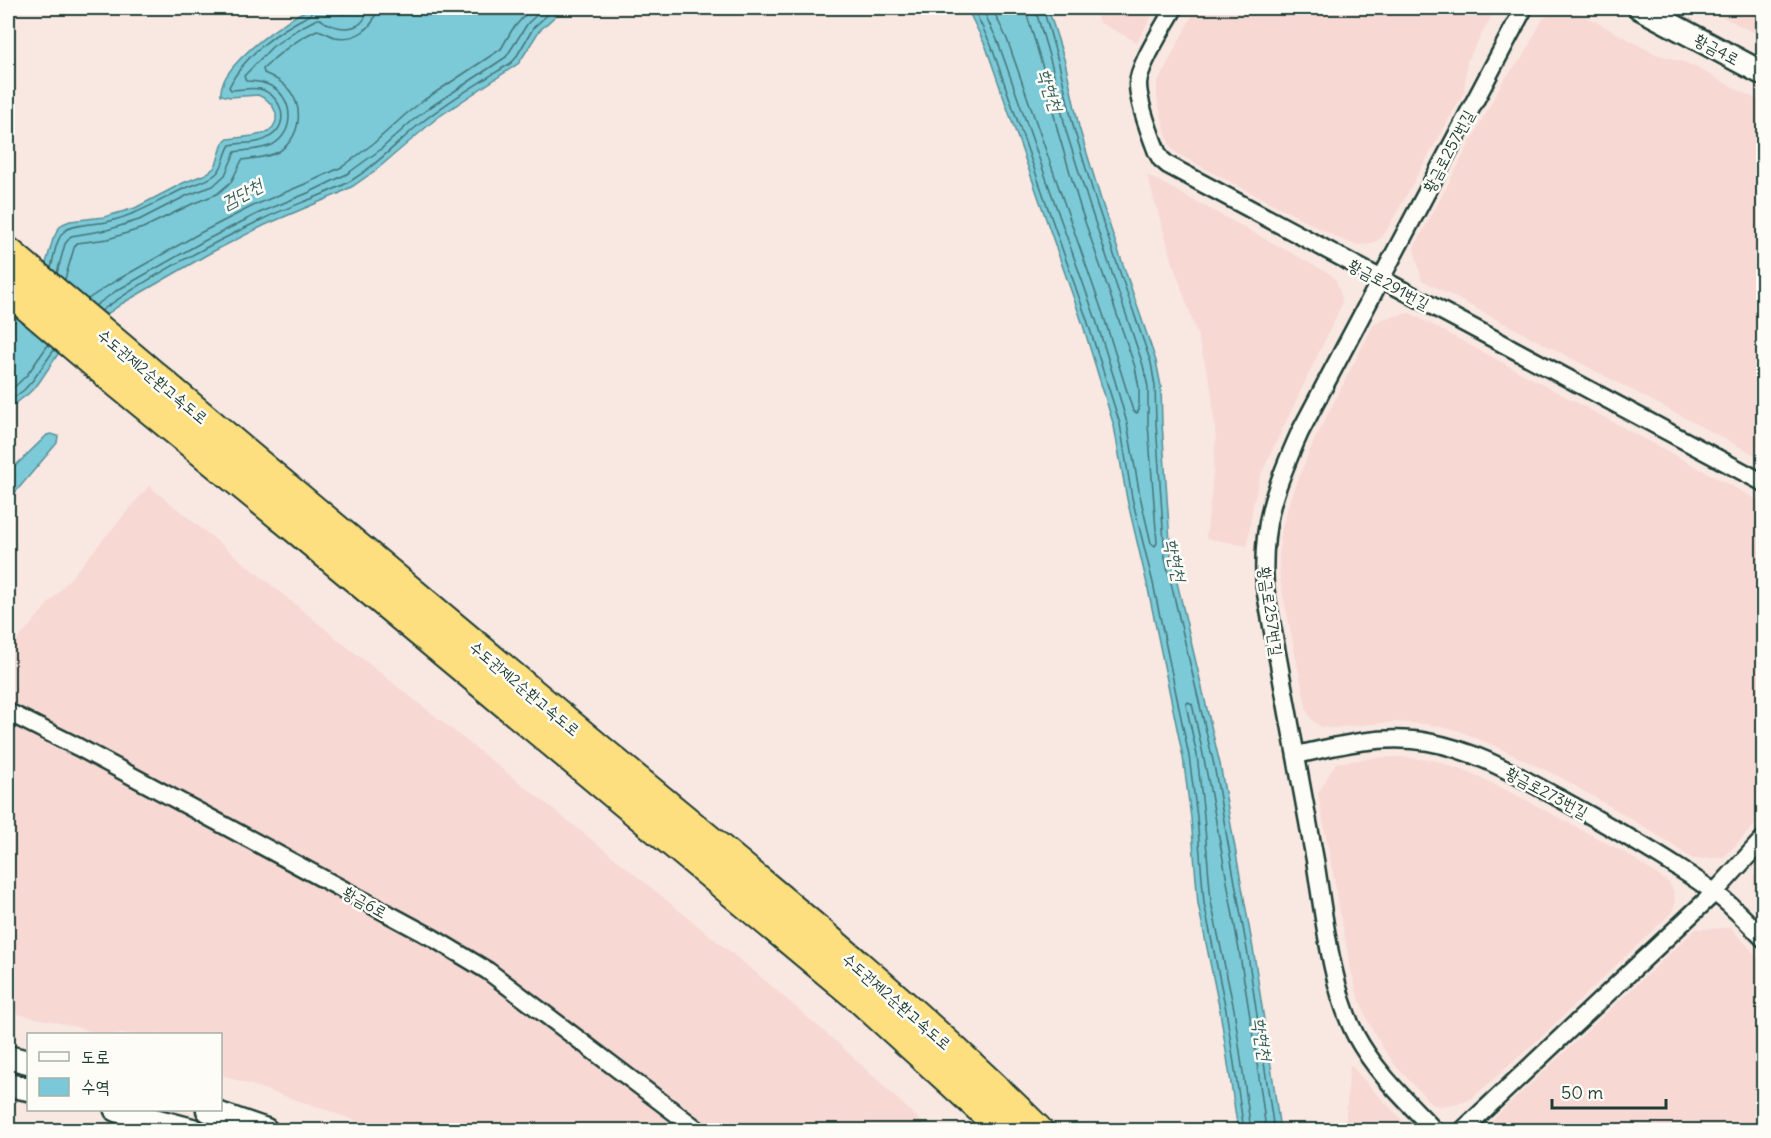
<svg xmlns="http://www.w3.org/2000/svg" width="1771" height="1138" font-family="Delius,'Poor Story',sans-serif">
	<style>
		.built { fill: #f7d8d3 }
		.water { fill: #7bc9d8; stroke: #569196; stroke-width: 1.5 }
		.lines { fill: none; stroke-linecap: round; stroke-linejoin: round }
		.shore { stroke: #447576; stroke-width: 1.5 }
		.street-casing { stroke: #1f3d34; stroke-width: 21 }
		.secondary-casing { stroke: #1f3d34; stroke-width: 27 }
		.highway-casing { stroke: #1f3d34; stroke-width: 34 }
		.street { stroke: #fdfcf7; stroke-width: 16 }
		.secondary { stroke: #fdfcf7; stroke-width: 22 }
		.highway { stroke: #fddf80; stroke-width: 30 }
		.labels { text-anchor: middle; stroke-width: 5; stroke-linejoin: round; paint-order: stroke }
		.street-label { font-size: 16px; fill: #1f3d34; stroke: #fdfcf7 }
		.water-label { font-size: 18px; font-style: italic; fill: #36605d; stroke: #fdfcf7 }
	</style>
	<rect width="100%" height="100%" fill="#f9e7e2"/>
	<filter id="ink" filterUnits="userSpaceOnUse"><feTurbulence type="fractalNoise" baseFrequency=".0167" numOctaves="2"/><feDisplacementMap in="SourceGraphic" scale="12" xChannelSelector="R" yChannelSelector="G"/><feConvolveMatrix kernelMatrix="1 2 1 2 8 2 1 2 1" color-interpolation-filters="sRGB"/></filter>
	<g filter="url(#ink)">
		<g class="built">
			<polygon points="1094,8 1156,8 1137,42 1099,22"/>
			<polygon points="1196,8 1496,8 1467,61 1464,92 1389,226 1382,237 1371,244 1358,245 1342,240 1202,167 1175,152 1169,144 1157,99 1157,84"/>
			<polygon points="1705,8 1763,8 1763,37"/>
			<polygon points="1572,9 1655,54 1687,63 1763,103 1763,459 1422,280 1414,248 1503,81 1525,54 1543,18"/>
			<polygon points="1147,175 1330,274 1336,280 1342,299 1341,306 1261,474 1253,504 1247,546 1206,538 1211,497 1216,440 1211,387 1198,337 1173,263"/>
			<polygon points="1410,313 1763,503 1763,816 1724,857 1693,859 1645,827 1562,778 1493,745 1457,730 1426,724 1393,722 1332,728 1321,727 1313,721 1307,711 1280,580 1279,555 1282,528 1291,496 1314,441 1374,324 1382,319"/>
			<polygon points="149,486 346,646 602,848 756,973 844,1049 930,1130 382,1130 318,1107 221,1075 220,1034 100,1034 65,1024 8,1012 8,694 12,689 8,666 8,656 10,649"/>
			<polygon points="1401,757 1436,761 1475,775 1516,795 1627,854 1669,883 1674,893 1675,904 1672,912 1540,1038 1471,1099 1460,1103 1440,1106 1432,1104 1395,1065 1380,1043 1367,1019 1357,993 1350,965 1318,793 1336,763 1373,758"/>
			<polygon points="1763,865 1763,918 1756,910 1753,877"/>
			<polygon points="1731,928 1763,963 1763,1130 1487,1130 1488,1124 1696,929"/>
			<polygon points="1350,1064 1369,1086 1412,1130 1345,1130"/>
		</g>
		<g class="water">
			<path d="M311,8C318,8 325,8 331,10C341,14 345,17 354,10L353,8H564L539,31L519,63L437,118L376,170L353,186L338,194L265,225L210,253L123,303L80,333L58,354L38,384L28,394L8,409V330L27,305L42,277L53,239L59,228L63,224L70,221L104,217L135,208L183,183L206,174L214,168L217,162L223,143L228,139L253,136L266,133L273,127L276,121V113L272,105L266,99L258,95L230,97L221,95C218,66 287,18 311,8Z"/>
			<polygon points="967,8 1048,8 1065,62 1079,127 1102,203 1156,361 1161,386 1162,423 1171,557 1220,764 1254,954 1272,1073 1280,1130 1238,1130 1220,1011 1198,904 1191,818 1183,757 1147,584 1127,499 1114,426 1082,322 986,47"/>
			<polygon points="51,434 58,436 57,443 8,501 8,473 47,435"/>
		</g>
		<g class="lines">
			<g class="shore">
				<polyline points="973,8 991,45 1087,320 1120,424 1132,498 1153,583 1189,756 1197,817 1204,903 1226,1010 1244,1130"/>
				<polyline points="982,8 998,42 1095,317 1115,381 1127,423 1140,496 1151,543 1155,546 1157,543 1148,424 1148,387 1143,365 1090,207 1066,131 1052,66 1035,8"/>
				<polyline points="992,8 1007,39 1103,314 1133,411 1137,413 1139,410 1139,388 1135,367 1081,210 1058,132 1043,68 1027,15 1026,8"/>
				<polyline points="1043,8 1059,64 1074,129 1097,205 1151,363 1155,386 1156,423 1165,558 1214,765 1248,955 1274,1130"/>
				<path d="M51,268C54,256 56,237 66,230C74,224 97,224 107,222C136,215 157,202 183,189C194,184 207,182 216,174C225,166 224,153 230,145C244,142 259,145 271,136C291,123 281,95 260,89C251,87 240,90 231,90L229,87C244,55 279,30 310,15L313,8"/>
				<path d="M57,273L65,244L71,236L107,230L139,220L188,195L213,186L225,175L235,152C247,150 260,150 272,145C295,133 294,100 273,87C264,82 256,81 246,81L244,76L272,47L298,29L317,19H320C335,31 366,34 367,8"/>
				<path d="M65,279L74,248L77,243L108,239L143,228L192,204L217,194L231,182L242,160C254,158 267,158 278,152C299,139 305,111 290,91C283,82 274,77 264,73L263,69C279,53 297,39 317,30C323,31 329,35 335,37C355,41 376,28 376,8"/>
				<polyline points="88,299 112,283 200,233 255,205 305,184 342,167 374,143 406,114 424,100 501,49 512,30 531,8"/>
				<polyline points="95,306 116,291 204,241 259,213 308,193 347,174 380,150 412,121 429,108 506,57 528,23 544,8"/>
				<path d="M101,311C150,276 207,246 261,220C289,206 321,197 349,182C374,167 394,146 416,127C445,103 479,83 511,63L515,59L534,27L555,8"/>
				<polyline points="8,393 27,375 48,345"/>
				<polyline points="8,402 24,390 33,380 54,350"/>
				<path d="M1251,1130L1234,1009L1211,902L1204,816L1197,755L1186,705L1188,702L1192,704C1208,772 1220,841 1232,910C1245,983 1257,1057 1266,1130"/>
			</g>
			<defs>
				<g id="street">
					<path d="M1174,8C1165,25 1138,66 1138,84C1138,102 1150,134 1157,152L1161,159L1168,165L1764,483"/>
					<polyline points="8,712 78,747 229,828 433,938 488,971 698,1130"/>
					<path d="M1297,755C1339,745 1384,734 1428,742C1475,750 1516,775 1557,797C1599,820 1640,843 1680,869C1699,881 1719,894 1735,910C1745,919 1754,929 1764,939"/>
					<path d="M1434,1130C1407,1101 1376,1073 1356,1036C1331,988 1324,915 1315,860C1299,769 1281,679 1265,588C1261,523 1274,490 1300,432L1524,8"/>
					<polyline points="1463,1130 1714,893 1764,838"/>
				</g>
				<g id="secondary">
					<polyline points="1640,8 1764,74"/>
					<polyline points="8,1057 28,1062"/>
					<polyline points="8,1085 28,1089"/>
					<polyline points="116,1110 192,1130"/>
					<polyline points="208,1110 266,1130"/>
				</g>
				<g id="highway">
					<path d="M8,253C203,419 399,583 596,747C746,872 899,993 1037,1130"/>
					<polyline points="8,289 120,384 301,532 859,997 1005,1130"/>
				</g>
			</defs>
			<use href="#street" class="street-casing"/>
			<use href="#secondary" class="secondary-casing"/>
			<use href="#highway" class="highway-casing"/>
			<use href="#street" class="street"/>
			<use href="#secondary" class="secondary"/>
			<use href="#highway" class="highway"/>
		</g>
	</g>
	<g class="labels">
		<g class="street-label">
			<text transform="translate(1717 49) rotate(28)" y="6">황금4로</text>
			<text transform="translate(1448 151) rotate(-62)" y="6">황금로257번길</text>
			<text transform="translate(1389 284) rotate(28)" y="6">황금로291번길</text>
			<text transform="translate(153 376) rotate(40)" y="6">수도권제2순환고속도로</text>
			<text transform="translate(1271 611) rotate(82)" y="6">황금로257번길</text>
			<text transform="translate(525 688) rotate(40)" y="6">수도권제2순환고속도로</text>
			<text transform="translate(1547 792) rotate(28)" y="6">황금로273번길</text>
			<text transform="translate(365 902) rotate(29)" y="6">황금6로</text>
			<text transform="translate(897 1001) rotate(41)" y="6">수도권제2순환고속도로</text>
		</g>
		<g class="water-label">
			<text transform="translate(1050 90) rotate(72)" y="6">학현천</text>
			<text transform="translate(242 194) rotate(-28)" y="6">검단천</text>
			<text transform="translate(1175 560) rotate(78)" y="6">학현천</text>
			<text transform="translate(1262 1039) rotate(81)" y="6">학현천</text>
		</g>
	</g>
	<rect width="1771" height="1138" fill="none" stroke="#fdfcf7" stroke-width="30"/>
	<rect x="15" y="15" width="1741" height="1108" fill="none" stroke="#1f3d34" stroke-width="2" filter="url(#ink)"/>
	<rect x="27" y="1033" width="195" height="78" fill="#fdfcf7" stroke="#a4b0a9" stroke-width="1.5"/>
	<rect x="39" y="1052" width="30" height="9" fill="#fdfcf7" stroke="#a4b0a9" stroke-width="1.5"/>
	<text x="81" y="1063" font-size="18" fill="#1f3d34">도로</text>
	<rect x="39" y="1078" width="30" height="18" fill="#7bc9d8" stroke="#a4b0a9" stroke-width="1.5"/>
	<text x="81" y="1093" font-size="18" fill="#1f3d34">수역</text>
	<path d="M1552 1099v9h114v-9" fill="none" stroke="#1f3d34" stroke-width="3"/>
	<text x="1561" y="1099" font-size="18" fill="#1f3d34" stroke="#fdfcf7" stroke-width="4.5" paint-order="stroke">50 m</text>
</svg>
